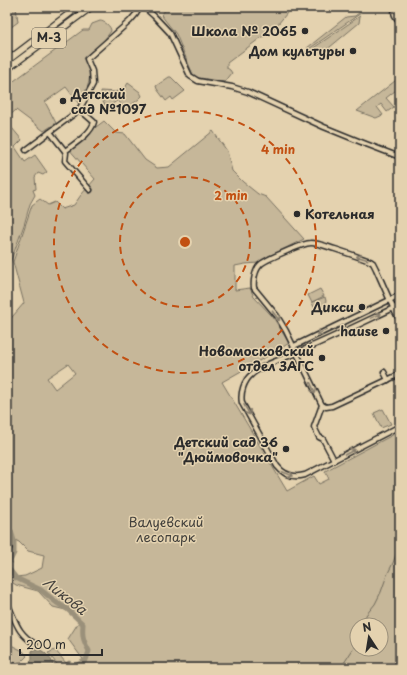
<svg xmlns="http://www.w3.org/2000/svg" width="407" height="675" font-family="'Playpen Sans',sans-serif">
	<style>
		.green { fill: #c6b799; stroke: #787162; fill-rule: evenodd }
		.water { fill: #9a907a; stroke: #6e685a }
		.lines { fill: none; stroke-linecap: round; stroke-linejoin: round }
		.stream { stroke: #6e685a; stroke-width: 1 }
		.river { stroke: #9a907a; stroke-width: 5 }
		.minor-casing { stroke: #2b2b2b; stroke-width: 7 }
		.highway-casing { stroke: #2b2b2b; stroke-width: 8 }
		.minor { stroke: #e4d2af; stroke-width: 4 }
		.highway { stroke: #e4d2af; stroke-width: 5.5 }
		.oneway { stroke: #887e6d }
		.ring { fill: none; stroke: #c25012; stroke-width: 2; stroke-dasharray: 7 5 }
		.poi-dot { fill: #2b2b2b; stroke: #e4d2af; stroke-width: 1.5 }
		.labels { text-anchor: middle; stroke-width: 3; stroke-linejoin: round; paint-order: stroke }
		.shield { fill: #e4d2af; stroke: #625d53; stroke-width: 1 }
		.shield-label { font-size: 12px; font-weight: bold; fill: #2b2b2b }
		.poi-label { font-size: 13px; font-weight: bold; fill: #2b2b2b; stroke: #e4d2af; text-anchor: end }
		.park-label { font-size: 13px; fill: #42403c; stroke: #e4d2af }
		.water-label { font-size: 14px; font-style: italic; fill: #47443f; stroke: #e4d2af }
		.centre { fill: #c25012; stroke: #e4d2af; stroke-width: 2 }
		.ring-label { font-size: 12px; text-anchor: middle; font-weight: bold; fill: #c25012; stroke: #e4d2af; stroke-width: 3; stroke-linejoin: round; paint-order: stroke }
	</style>
	<rect width="100%" height="100%" fill="#e4d2af"/>
	<filter id="ink" filterUnits="userSpaceOnUse"><feTurbulence type="fractalNoise" baseFrequency=".025" numOctaves="2"/><feDisplacementMap in="SourceGraphic" scale="8" xChannelSelector="R" yChannelSelector="G"/><feConvolveMatrix kernelMatrix="1 2 1 2 8 2 1 2 1" color-interpolation-filters="sRGB"/></filter>
	<g filter="url(#ink)">
		<g class="green">
			<polygon points="7,7 16,7 18,22 7,30"/>
			<polygon points="168,7 292,7 278,24 267,33 267,34 263,37 263,36 227,63 227,68 230,70 232,73 225,82 194,77 176,34 161,15"/>
			<polygon points="360,12 361,13 309,49 307,48 346,17 355,16"/>
			<polygon points="360,16 359,23 324,52 312,49"/>
			<path d="M100,21C104,21 111,26 111,31L102,43L83,58C85,61 87,64 88,67C93,79 85,94 79,104L66,87L45,102L56,123L44,131L16,110L7,118V86L83,30H89L92,24Z"/>
			<polygon points="169,77 171,77 185,91 173,100 171,97 166,101 157,89 156,86"/>
			<polygon points="400,77 400,87 386,98 394,107 387,112 381,104 377,107 383,115 376,118 357,111"/>
			<polygon points="128,83 140,92 142,96 139,99 125,110 118,100 107,108 103,102 101,91 115,92 125,88"/>
			<path d="M104,121L116,133L125,134L145,160L157,168L169,167L213,131L227,151L232,171L243,182L258,194L266,197L304,239L267,257L258,263L245,264L235,266V290L250,288L254,297L273,317L289,343L280,349L222,382L287,491L314,476L319,484L329,479L325,471L400,431V668H60L48,653L55,650L66,663L69,661L74,664H77L83,665L85,662L68,639L80,620L70,611L53,607L38,591L16,585L7,579V578L25,576L42,568L44,555L28,551L19,542L9,537L7,534V323L24,303L13,262L32,205L40,199L48,205L55,202L62,209L74,205L81,195L95,179L68,148ZM68,364L75,373L55,389L47,378ZM357,625H381V649H357Z"/>
			<polygon points="7,122 22,140 15,147 25,162 35,155 47,172 43,175 38,173 35,177 36,189 33,190 35,195 30,204 24,225 10,263 7,263"/>
			<polygon points="320,289 324,296 312,302 325,297 326,301 324,306 316,311 308,295"/>
			<polygon points="383,409 391,424 381,428 374,413"/>
			<polygon points="7,643 23,651 27,656 21,662 12,663 8,668 7,668"/>
		</g>
		<path class="water" d="M36,648C43,650 52,658 53,665L57,666L58,668H24L25,665L28,666L32,659V651Z"/>
		<g class="lines">
			<g class="stream">
				<polyline points="366,625 366,615 375,604 381,592 387,575 393,563 400,543"/>
				<polyline points="344,668 344,663 357,643"/>
			</g>
			<path class="river" d="M7,528L11,531L14,541V553L9,563V569L16,578L41,590L57,603L67,609L83,624C82,636 83,640 89,651L86,660L74,667L75,668"/>
			<defs>
				<g id="minor">
					<polyline points="144,7 154,16 170,33 190,76 198,81 232,87 248,92 324,127 366,144 400,157"/>
					<path d="M397,7C391,13 396,17 400,22"/>
					<polyline points="50,132 65,151 66,153 65,161 90,190"/>
					<polyline points="26,150 74,114 80,108 93,84 92,71 87,59 130,21 136,14 140,7"/>
					<path d="M65,151C74,144 91,134 94,122L79,109"/>
					<path d="M400,305C368,320 336,336 303,350C287,358 264,363 251,375C244,381 240,393 242,403L277,466C284,475 294,478 305,475L400,426"/>
					<path d="M400,321L395,312L376,269L373,263L370,261C359,257 347,253 335,249C328,247 319,243 311,243C304,243 264,260 260,265C255,270 253,281 254,288L277,316L286,331L322,405L326,407L332,406L400,374"/>
					<polyline points="294,346 400,295"/>
					<polyline points="384,372 388,380"/>
					<polyline points="322,405 314,427 319,437 323,439 334,460"/>
					<polyline points="7,543 9,548 7,550"/>
					<path d="M7,604L9,607C17,625 18,633 35,644"/>
				</g>
				<g id="highway">
					<polyline points="7,61 78,7"/>
					<polyline points="7,69 91,7"/>
				</g>
			</defs>
			<use href="#minor" class="minor-casing"/>
			<use href="#highway" class="highway-casing"/>
			<use href="#minor" class="minor"/>
			<use href="#highway" class="highway"/>
		</g>
		<defs><path id="oneway-shaft" d="M-6 0H5M1.5-3L5.5 0L1.5 3" fill="none" stroke-width="1.6" stroke-linecap="round" stroke-linejoin="round"/></defs>
		<g class="oneway">
			<use href="#oneway-shaft" transform="translate(362 258) rotate(-162)"/>
			<use href="#oneway-shaft" transform="translate(276 316) rotate(53)"/>
			<use href="#oneway-shaft" transform="translate(376 316) rotate(-25)"/>
			<use href="#oneway-shaft" transform="translate(322 332) rotate(155)"/>
			<use href="#oneway-shaft" transform="translate(313 388) rotate(65)"/>
			<use href="#oneway-shaft" transform="translate(247 410) rotate(60)"/>
			<use href="#oneway-shaft" transform="translate(350 452) rotate(-27)"/>
			<use href="#oneway-shaft" transform="translate(288 474) rotate(22)"/>
		</g>
	</g>
	<g class="ring">
		<circle cx="185" cy="242" r="65"/>
		<circle cx="185" cy="242" r="131"/>
	</g>
	<g class="poi-dot">
		<circle cx="305" cy="31" r="4"/>
		<circle cx="353" cy="51" r="4"/>
		<circle cx="63" cy="101" r="4"/>
		<circle cx="297" cy="214" r="4"/>
		<circle cx="362" cy="307" r="4"/>
		<circle cx="386" cy="331" r="4"/>
		<circle cx="322" cy="358" r="4"/>
		<circle cx="286" cy="449" r="4"/>
	</g>
	<g class="labels">
		<rect class="shield" x="32" y="28" width="34" height="20" rx="3"/>
		<g class="shield-label">
			<text x="49" y="42">М-3</text>
		</g>
		<g class="poi-label">
			<text x="297" y="36">Школа № 2065</text>
			<text x="345" y="56">Дом культуры</text>
			<text x="71" y="99" text-anchor="start">Детский<tspan x="71" dy="15">сад №1097</tspan></text>
			<text x="305" y="219" text-anchor="start">Котельная</text>
			<text x="354" y="312">Дикси</text>
			<text x="378" y="336">hause</text>
			<text x="314" y="356">Новомосковский<tspan x="314" dy="15">отдел ЗАГС</tspan></text>
			<text x="278" y="447">Детский сад 36<tspan x="278" dy="15">"Дюймовочка"</tspan></text>
		</g>
		<g class="park-label">
			<text x="166" y="527">Валуевский<tspan x="166" dy="15">лесопарк</tspan></text>
		</g>
		<g class="water-label">
			<text transform="translate(65 596) rotate(38)" y="5">Ликова</text>
		</g>
	</g>
	<circle cx="185" cy="242" r="6" class="centre"/>
	<g class="ring-label">
		<text x="278" y="154">4 min</text>
		<text x="231" y="200">2 min</text>
	</g>
	<rect width="407" height="675" fill="none" stroke="#e4d2af" stroke-width="24"/>
	<rect x="12" y="12" width="383" height="651" fill="none" stroke="#2b2b2b" stroke-width="1.5" filter="url(#ink)"/>
	<g transform="translate(369 637) rotate(348)"><circle r="19" fill="#e4d2af" stroke="#9a8f7a"/>
	<path d="M0-3L7 15L0 10L-7 15Z" fill="#2b2b2b"/>
	<text y="-6" font-size="11" font-weight="bold" text-anchor="middle" fill="#2b2b2b">N</text>
	</g>
	<path d="M20 649v6h82v-6" fill="none" stroke="#2b2b2b" stroke-width="2"/>
	<text x="26" y="649" font-size="12" fill="#2b2b2b" stroke="#e4d2af" stroke-width="3" paint-order="stroke">200 m</text>
</svg>
